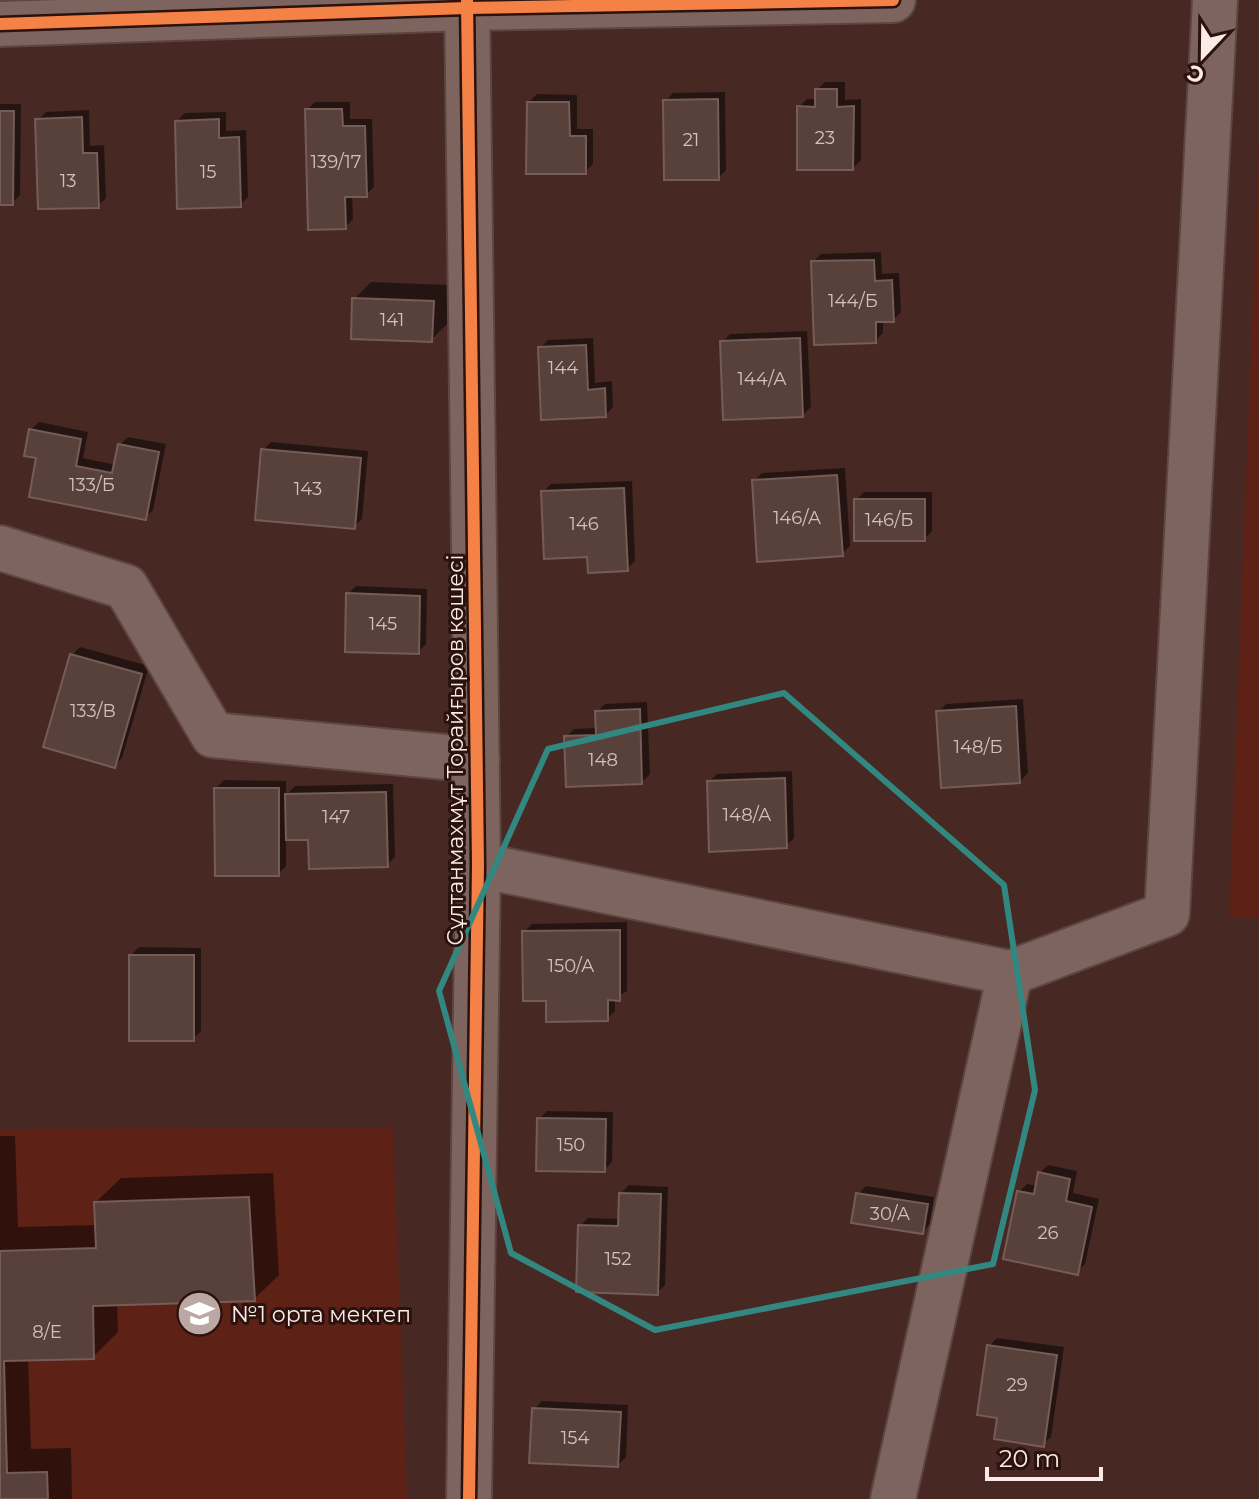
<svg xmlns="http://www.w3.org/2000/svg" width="1259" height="1499" font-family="Montserrat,sans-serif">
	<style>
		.built { fill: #5d2116 }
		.shadow { fill: #0007 }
		.building { fill: #58403b; stroke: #765c56; stroke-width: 2 }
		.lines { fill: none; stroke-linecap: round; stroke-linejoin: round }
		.minor-casing { stroke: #5c4542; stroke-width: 48 }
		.minor { stroke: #7d645e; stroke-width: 44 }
		.cycleway-casing { stroke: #2b120d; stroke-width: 17 }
		.cycleway { stroke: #f48246; stroke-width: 12 }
		.marked { fill: none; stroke: #328880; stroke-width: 6; stroke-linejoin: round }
		.labels { text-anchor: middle; stroke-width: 6; stroke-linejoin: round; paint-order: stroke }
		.number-label { font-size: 18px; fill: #d2c0bd }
		.street-label { font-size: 22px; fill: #faebe8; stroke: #2b120d }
		.poi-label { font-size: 22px; fill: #faebe8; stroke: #2b120d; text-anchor: start }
	</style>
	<rect width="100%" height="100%" fill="#472822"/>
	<g class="built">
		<polygon points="1259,144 1259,918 1229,917"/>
		<polygon points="393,1127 407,1499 0,1499 0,1129"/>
	</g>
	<g class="shadow">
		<polygon points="825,82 845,82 845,100 861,99 861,160 853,168 799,107 807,99 817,99 817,90"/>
		<polygon points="725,92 726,170 718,178 665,101 673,93"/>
		<polygon points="537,94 577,95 577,129 593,129 593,164 585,172 529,102"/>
		<polygon points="315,102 350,102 350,119 372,119 374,187 366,195 352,195 353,219 345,227 307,110"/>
		<polygon points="0,104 21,104 20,195 12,203 0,203"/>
		<polygon points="89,110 90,146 104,145 106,198 98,206 38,120 46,112"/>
		<polygon points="226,112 226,131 246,130 248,197 240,205 177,121 185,113"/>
		<polygon points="881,252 882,274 899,273 901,312 893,320 883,320 883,333 875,341 813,262 821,254"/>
		<polygon points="371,282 449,285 448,323 431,340 354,299"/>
		<polygon points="807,331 811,407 803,415 722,342 730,334"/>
		<polygon points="593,338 595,383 612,381 613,407 606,415 540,348 548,340"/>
		<polygon points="39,422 88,432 83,458 116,465 120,445 128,437 166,444 153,510 145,518 39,456 31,430"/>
		<polygon points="271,442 368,451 362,519 354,527 263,450"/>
		<polygon points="845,468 850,546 842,554 754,481 762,473"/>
		<polygon points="632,481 635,561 627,569 589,555 543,492 551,484"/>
		<polygon points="864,492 932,492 932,531 924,539 856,500"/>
		<polygon points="356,586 427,589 426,644 418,652 348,594"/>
		<polygon points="80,647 149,666 122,758 114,766 72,655"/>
		<polygon points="1023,699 1028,773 1020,781 938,712 946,704"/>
		<polygon points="647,702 650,774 642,782 566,737 574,729 598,728 597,712 605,704"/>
		<polygon points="792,771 794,838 786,846 709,782 717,774"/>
		<polygon points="224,780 286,781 286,795 295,786 393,784 395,857 387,865 310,838 286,838 286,866 278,874 216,788"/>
		<polygon points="627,922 627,991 615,998 615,1011 607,1019 548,999 524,932 532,924"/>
		<polygon points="139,947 201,948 201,1031 193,1039 131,955"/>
		<polygon points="547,1111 613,1112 612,1162 604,1170 539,1119"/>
		<polygon points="0,1136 15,1136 18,1227 97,1225 96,1202 121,1178 273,1173 279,1275 254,1299 117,1303 118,1332 93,1357 28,1358 31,1449 71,1448 72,1499 0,1499"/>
		<polygon points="1048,1165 1077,1171 1073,1193 1099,1199 1085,1264 1077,1272 1019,1192 1027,1184 1037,1186 1040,1173"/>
		<polygon points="629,1185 668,1187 665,1285 657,1293 580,1226 588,1218 620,1219 621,1193"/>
		<polygon points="866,1186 934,1197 930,1224 923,1232 858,1194"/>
		<polygon points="997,1338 1064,1347 1051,1437 1043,1444 999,1416 989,1346"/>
		<polygon points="542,1401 628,1405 626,1457 618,1465 534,1409"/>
	</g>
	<g class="building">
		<polygon points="815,89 837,89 837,107 854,106 853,170 797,170 797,106 815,107"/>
		<polygon points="718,99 719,180 664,180 663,100"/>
		<polygon points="527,102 569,102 570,136 586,136 586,174 526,174"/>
		<polygon points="305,109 342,109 343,126 365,126 367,197 345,197 346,229 308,230"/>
		<polygon points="0,111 14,111 13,205 0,205"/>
		<polygon points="82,117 83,153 97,153 99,208 38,209 35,119"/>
		<polygon points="219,119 219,138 239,137 241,207 177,209 175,121"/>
		<polygon points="874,260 875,281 892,280 894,322 876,322 876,343 814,345 811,261"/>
		<polygon points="352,298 434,301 432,342 351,339"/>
		<polygon points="800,338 803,417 723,420 720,341"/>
		<polygon points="586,345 588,390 605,388 606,417 541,420 538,347"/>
		<polygon points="29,429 81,439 76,466 112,473 118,444 159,452 146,520 29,497 36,458 24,456"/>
		<polygon points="261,449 361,458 355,529 255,520"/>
		<polygon points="837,475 843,556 757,562 752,480"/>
		<polygon points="624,488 628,571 588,573 587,557 544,559 541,491"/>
		<rect x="854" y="499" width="71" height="42"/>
		<polygon points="346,593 420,596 419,654 345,652"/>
		<polygon points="70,654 142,674 115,768 43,747"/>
		<polygon points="1016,706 1020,783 941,788 936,711"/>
		<polygon points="640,709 642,784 566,787 564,736 596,735 595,711"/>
		<polygon points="785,778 787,848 709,852 707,781"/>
		<polygon points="214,788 279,788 279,876 215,876"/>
		<polygon points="386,792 388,867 309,869 308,840 286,840 285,794"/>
		<polygon points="620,930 620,1001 608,1000 608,1021 546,1022 546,1001 523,1001 522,931"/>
		<rect x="129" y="955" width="65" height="86"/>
		<polygon points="537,1118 606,1119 605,1172 536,1171"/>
		<polygon points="1038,1172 1070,1179 1066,1201 1092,1207 1078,1275 1003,1259 1017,1191 1034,1194"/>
		<polygon points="619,1193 661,1194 658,1295 576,1292 578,1225 618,1226"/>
		<polygon points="856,1193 928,1204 923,1234 851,1223"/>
		<polygon points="249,1197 255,1301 93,1306 94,1359 4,1361 7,1473 47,1472 48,1499 0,1499 0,1251 96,1248 94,1202"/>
		<polygon points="987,1345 1057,1355 1044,1447 994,1439 997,1418 977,1415"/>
		<polygon points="532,1408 621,1412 618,1467 529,1463"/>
	</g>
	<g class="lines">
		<defs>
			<g id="minor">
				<polyline points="467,0 478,865 469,1499"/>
				<polyline points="0,24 467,8 893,0"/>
				<polyline points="0,548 126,587 213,735 477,760"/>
				<polyline points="478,865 1010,973 1167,914 1215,0"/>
				<polyline points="893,1499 1010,973"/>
			</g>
		</defs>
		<use href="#minor" class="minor-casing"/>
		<use href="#minor" class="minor"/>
		<defs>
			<g id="cycleway">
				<polyline points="467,0 478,865 469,1499"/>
				<polyline points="0,24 467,8 893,0"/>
			</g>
		</defs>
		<use href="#cycleway" class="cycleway-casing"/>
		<use href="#cycleway" class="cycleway"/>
	</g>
	<path class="marked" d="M784,693L1004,885L1035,1090L993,1264L655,1330L511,1253L439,991L548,749Z"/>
	<defs>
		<symbol id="school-disc" viewBox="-11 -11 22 22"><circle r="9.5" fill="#bba7a3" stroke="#2b120d"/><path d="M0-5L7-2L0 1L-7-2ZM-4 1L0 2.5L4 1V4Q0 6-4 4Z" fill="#fff"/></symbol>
	</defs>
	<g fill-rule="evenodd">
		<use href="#school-disc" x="174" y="1288" width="51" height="51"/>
	</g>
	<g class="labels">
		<g class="number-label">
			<text x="825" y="144">23</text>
			<text x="691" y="146">21</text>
			<text x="336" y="168">139/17</text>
			<text x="208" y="178">15</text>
			<text x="68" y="187">13</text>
			<text x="853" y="307">144/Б</text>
			<text x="392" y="326">141</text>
			<text x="563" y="374">144</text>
			<text x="762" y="385">144/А</text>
			<text x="92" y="491">133/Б</text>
			<text x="308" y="495">143</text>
			<text x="797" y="524">146/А</text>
			<text x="889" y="526">146/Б</text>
			<text x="584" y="530">146</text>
			<text x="383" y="630">145</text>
			<text x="93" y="717">133/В</text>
			<text x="978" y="753">148/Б</text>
			<text x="603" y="766">148</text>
			<text x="747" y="821">148/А</text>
			<text x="336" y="823">147</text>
			<text x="571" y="972">150/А</text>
			<text x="571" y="1151">150</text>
			<text x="890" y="1220">30/А</text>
			<text x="1048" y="1239">26</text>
			<text x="618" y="1265">152</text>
			<text x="47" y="1338">8/Е</text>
			<text x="1017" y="1391">29</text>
			<text x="575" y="1444">154</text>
		</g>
		<g class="street-label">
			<text transform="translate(455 750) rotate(-90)" y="8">Сұлтанмахмұт Торайғыров көшесі</text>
		</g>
		<g class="poi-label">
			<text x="231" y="1322">№1 орта мектеп</text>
		</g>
	</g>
	<g transform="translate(1203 56) rotate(202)" stroke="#2b120d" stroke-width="6" paint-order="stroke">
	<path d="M0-6L14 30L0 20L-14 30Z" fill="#faebe8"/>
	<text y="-12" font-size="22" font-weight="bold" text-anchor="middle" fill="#faebe8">С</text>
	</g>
	<path d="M987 1467v12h114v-12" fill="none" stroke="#faebe8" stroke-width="4"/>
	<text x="999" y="1467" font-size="24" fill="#faebe8" stroke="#2b120d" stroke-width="6" paint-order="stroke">20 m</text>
</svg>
